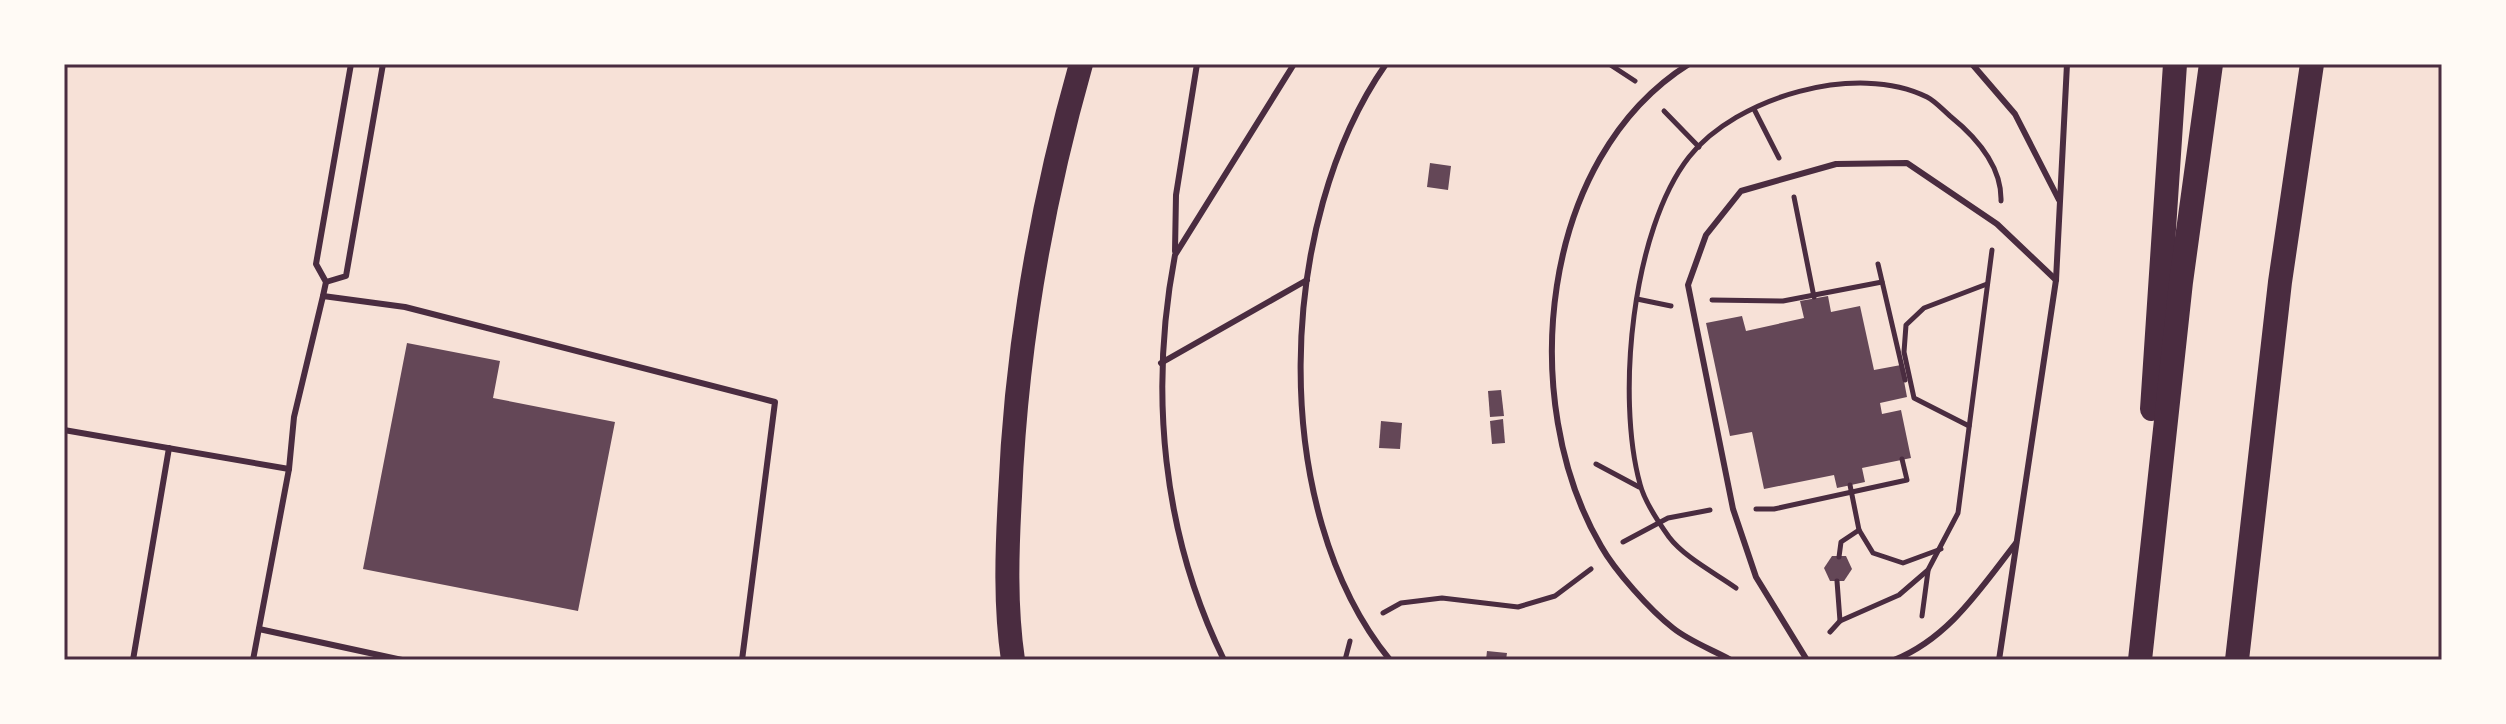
<svg xmlns="http://www.w3.org/2000/svg" width="2506" height="724" font-family="'Fira Sans',sans-serif">
	<style>
		.building { fill: #644757 }
		.lines { fill: none; stroke-linecap: round; stroke-linejoin: round }
		.path { stroke: #4a2c40; stroke-width: 5 }
		.service { stroke: #4a2c40; stroke-width: 6 }
		.motorway { stroke: #4a2c40; stroke-width: 24 }
		.neatline { fill: none; stroke: #4a2c40; stroke-width: 3 }
	</style>
	<rect width="100%" height="100%" fill="#f7e1d7"/>
	<g class="building">
		<polygon points="1430,163 1451,166 1448,190 1427,187"/>
		<polygon points="1828,296 1831,312 1860,306 1874,370 1901,365 1907,397 1880,403 1882,414 1901,410 1911,458 1862,468 1865,482 1837,488 1834,475 1764,489 1752,432 1730,436 1706,323 1742,316 1746,331 1804,318 1800,301"/>
		<polygon points="407,343 500,361 493,398 615,422 578,611 363,569"/>
		<polygon points="1501,390 1504,416 1490,417 1488,391"/>
		<polygon points="1503,419 1505,443 1492,444 1490,421"/>
		<polygon points="1381,421 1402,423 1400,449 1379,448"/>
		<polygon points="1832,556 1846,556 1852,569 1844,581 1830,581 1824,568"/>
		<polygon points="1487,651 1507,653 1506,660 1486,660"/>
	</g>
	<g class="lines">
		<g class="path">
			<polyline points="1609,64 1635,81"/>
			<polyline points="1754,109 1779,158"/>
			<polyline points="1664,111 1699,147"/>
			<polyline points="1794,197 1814,297"/>
			<polyline points="1878,264 1905,380"/>
			<polyline points="1637,299 1671,306"/>
			<polyline points="1712,300 1783,301 1882,282"/>
			<polyline points="1969,426 1914,398 1904,352 1906,325 1924,308 1987,284"/>
			<polyline points="1596,464 1639,487"/>
			<polyline points="1850,485 1859,530 1873,553 1903,563 1941,549"/>
			<polyline points="1756,509 1774,509 1907,480 1902,459"/>
			<polyline points="1623,542 1668,518 1710,510"/>
			<polyline points="1839,557 1841,542 1859,530"/>
			<polyline points="1837,581 1840,621"/>
			<path d="M1736,588C1715,573 1684,557 1669,537C1659,523 1644,500 1640,484C1616,397 1632,230 1689,157C1736,97 1857,62 1927,97C1935,101 1943,110 1950,116C1976,137 2002,167 2001,201"/>
			<polyline points="1383,613 1401,603 1442,598 1518,607 1555,596 1591,569"/>
			<polyline points="1922,616 1928,571"/>
			<polyline points="1830,632 1840,621 1899,595 1928,570 1958,513 1992,250"/>
			<polyline points="1345,660 1350,641"/>
		</g>
		<g class="service">
			<path d="M1386,64C1276,221 1267,509 1390,660"/>
			<path d="M1689,64C1539,158 1516,401 1601,546C1615,571 1650,610 1673,628C1689,641 1713,650 1731,660"/>
			<polyline points="1972,64 2015,114 2059,200"/>
			<polyline points="1175,251 1176,195 1197,64"/>
			<polyline points="326,282 346,276 383,64"/>
			<polyline points="323,296 326,282 316,264 351,64"/>
			<polyline points="1161,363 1307,280"/>
			<polyline points="64,430 289,469"/>
			<polyline points="259,629 402,660"/>
			<polyline points="133,660 169,448"/>
			<polyline points="253,660 289,469 294,417 323,296 405,307 775,402 742,660"/>
			<path d="M1224,660C1162,534 1149,391 1175,255L1294,64"/>
			<polyline points="1807,660 1756,577 1733,509 1688,285 1706,235 1741,191 1836,164 1907,163 1997,224 2056,280"/>
			<path d="M1894,660C1949,638 1980,589 2016,543"/>
			<polyline points="1999,660 2056,280 2067,64"/>
		</g>
		<g class="motorway">
			<polyline points="2152,409 2175,64"/>
			<path d="M1013,660C1005,606 1007,550 1010,496C1016,349 1041,205 1081,64"/>
			<polyline points="2140,660 2181,282 2211,64"/>
			<polyline points="2237,660 2280,282 2312,64"/>
		</g>
	</g>
	<rect width="2506" height="724" fill="none" stroke="#fffaf5" stroke-width="132"/>
	<rect x="66" y="66" width="2374" height="592" class="neatline"/>
</svg>
